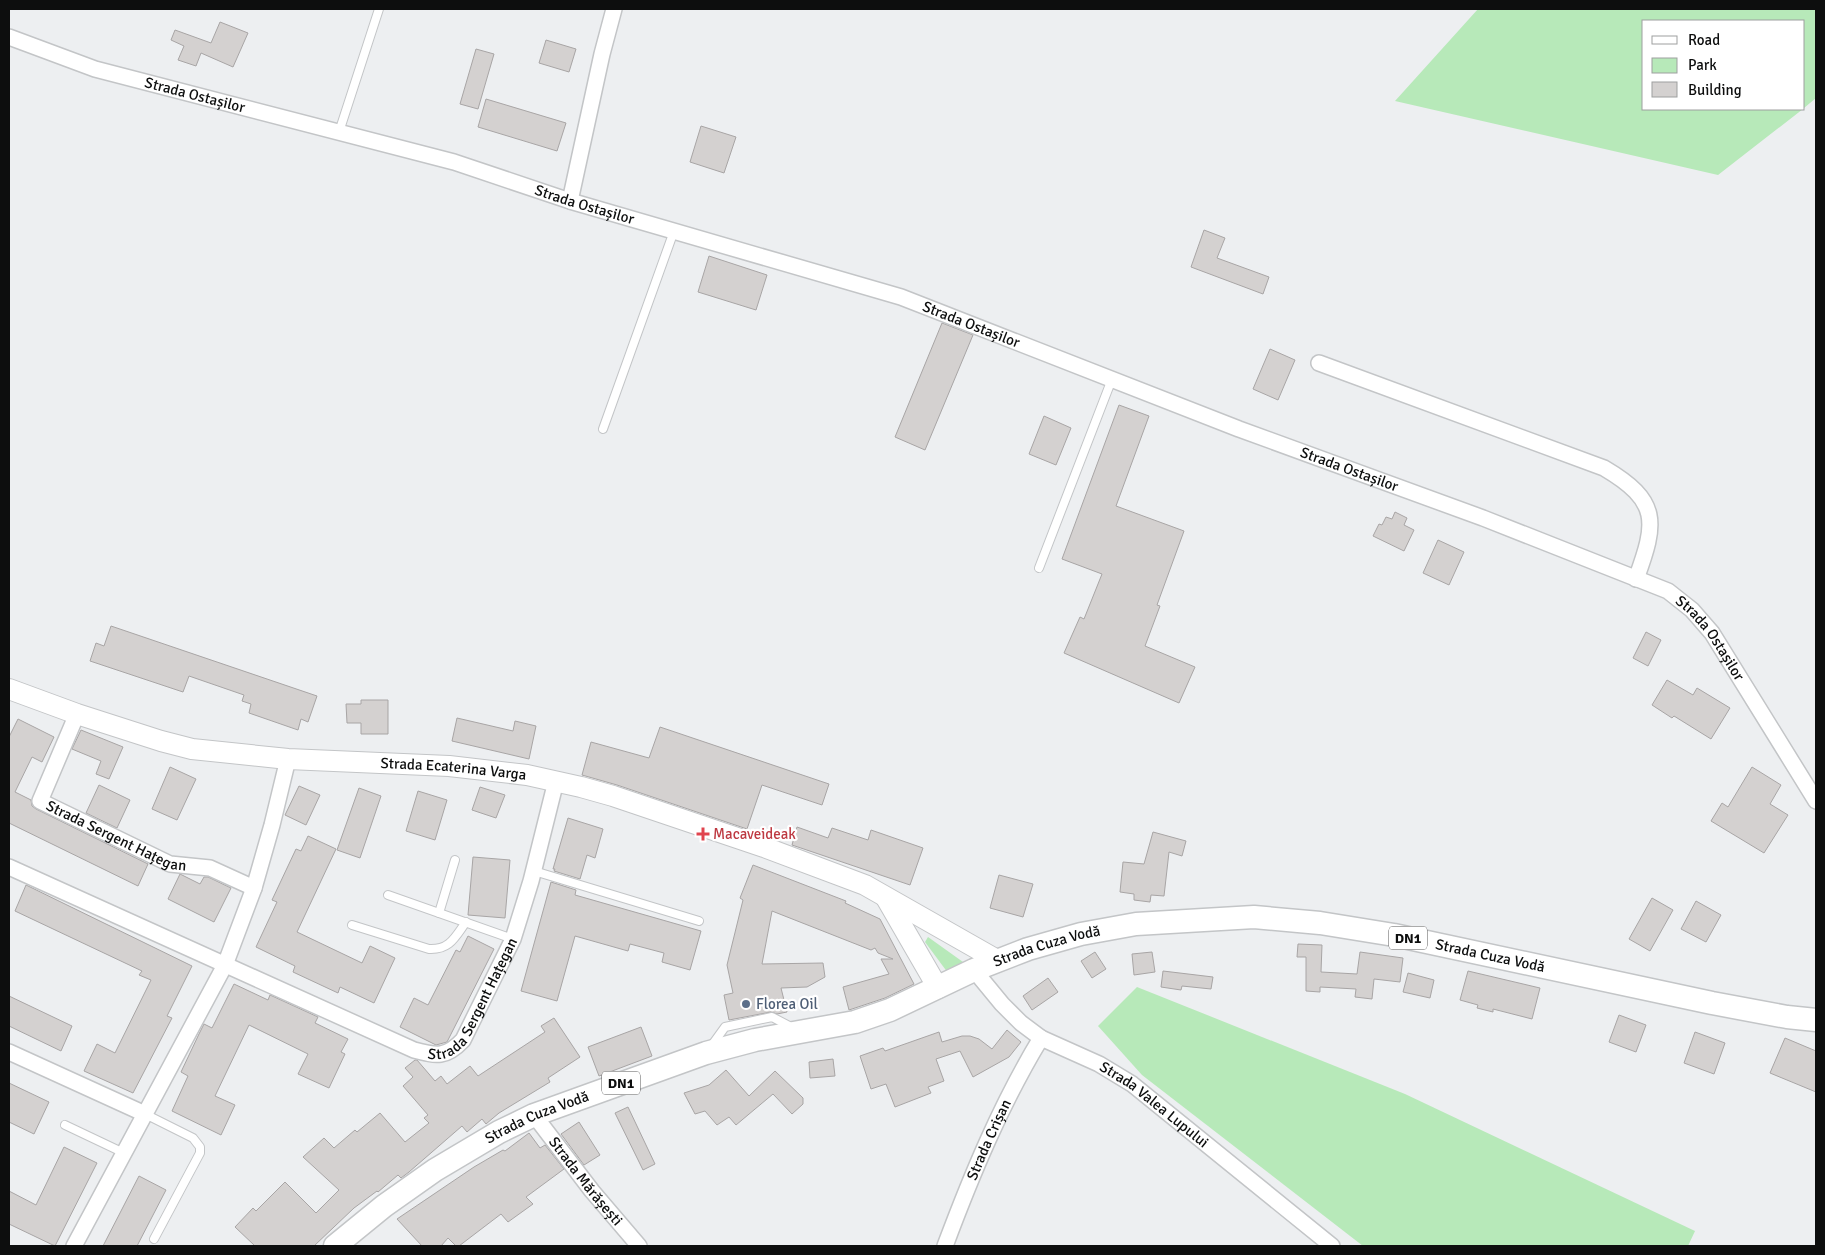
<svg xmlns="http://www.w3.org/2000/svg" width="1825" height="1255" font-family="Signika,sans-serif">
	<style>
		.green { fill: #b7e9b9 }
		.building { fill: #d4d1d0; stroke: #a8a5a5 }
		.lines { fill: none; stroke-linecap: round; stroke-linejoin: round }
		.lane-casing { stroke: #c3c5c7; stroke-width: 10 }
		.street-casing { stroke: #c3c5c7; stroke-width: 18 }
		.secondary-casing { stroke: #c3c5c7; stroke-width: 22 }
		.primary-casing { stroke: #c3c5c7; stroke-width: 25 }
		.lane { stroke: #fff; stroke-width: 8 }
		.street { stroke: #fff; stroke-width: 15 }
		.secondary { stroke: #fff; stroke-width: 20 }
		.primary { stroke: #fff; stroke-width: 22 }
		.health-dot { fill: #e0444e; stroke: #fff; stroke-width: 2 }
		.service-dot { fill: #5c6f8a; stroke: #fff; stroke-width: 2 }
		.labels { text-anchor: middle; stroke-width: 4.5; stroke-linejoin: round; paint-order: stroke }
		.shield { fill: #fff; stroke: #565656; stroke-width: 1 }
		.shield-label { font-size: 14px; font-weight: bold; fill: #0d0e0e }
		.street-label { font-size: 15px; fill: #0d0e0e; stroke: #fff }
		.health-label { font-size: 15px; fill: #be3a42; stroke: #fff; text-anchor: start }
		.service-label { font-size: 15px; fill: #4e5e75; stroke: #fff; text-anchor: start }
	</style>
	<rect width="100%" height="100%" fill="#edeff1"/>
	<g class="green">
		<polygon points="1478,9 1816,9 1816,98 1804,108 1804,21 1644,21 1644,109 1803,109 1718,175 1395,101"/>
		<polygon points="928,937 963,962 948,973 925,942"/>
		<polygon points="1137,987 1405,1094 1695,1231 1688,1246 1363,1246 1142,1075 1098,1026"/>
	</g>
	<g class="building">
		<polygon points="220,22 248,33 233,67 201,53 196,66 178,60 184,46 171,40 175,30 211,43"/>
		<polygon points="546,40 576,49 569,72 539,63"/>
		<polygon points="476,49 494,54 478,109 460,104"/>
		<polygon points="486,99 566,123 557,151 478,127"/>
		<polygon points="701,126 736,137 724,173 690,162"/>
		<polygon points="1204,230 1225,238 1217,258 1269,277 1263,294 1191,267"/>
		<polygon points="709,256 767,275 756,310 698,292"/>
		<polygon points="942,323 973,335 925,450 895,437"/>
		<polygon points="1270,349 1295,360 1278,400 1253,389"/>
		<polygon points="1119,405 1149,416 1116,506 1184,531 1157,605 1160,606 1145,646 1195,667 1179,703 1064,653 1080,617 1084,619 1102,574 1062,559"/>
		<polygon points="1044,416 1071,428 1056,465 1029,454"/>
		<polygon points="1395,512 1407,518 1404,525 1414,530 1404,551 1373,536 1379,524 1382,525 1386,517 1392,519"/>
		<polygon points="1438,540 1464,552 1449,585 1423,573"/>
		<polygon points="111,626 317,696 308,722 301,719 298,730 249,713 251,704 242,701 244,695 189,676 183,692 90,661 96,643 104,646"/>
		<polygon points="1646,632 1661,640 1648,666 1633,658"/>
		<polygon points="1667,680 1693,695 1697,688 1730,708 1711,739 1674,716 1672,718 1652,705"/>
		<polygon points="361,700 388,700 388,734 361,734 361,723 347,723 346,704 361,704"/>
		<polygon points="457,718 513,731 515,721 536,726 529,759 452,741"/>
		<polygon points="18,719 54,737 42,762 32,757 15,792 31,800 32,806 36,809 148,864 138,886 9,823 9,737"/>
		<polygon points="660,727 829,784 822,805 762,785 747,829 617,785 582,775 591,742 649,758"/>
		<polygon points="81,730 123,747 109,779 96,774 101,761 72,749"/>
		<polygon points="170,767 196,779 177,820 152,809"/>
		<polygon points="1752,767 1781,785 1770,804 1788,815 1764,853 1711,821 1722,803 1728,807"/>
		<polygon points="99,785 130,800 117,828 86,813"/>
		<polygon points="299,786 320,795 306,825 285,815"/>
		<polygon points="480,787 505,795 496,818 472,810"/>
		<polygon points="359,788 381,796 360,858 337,850"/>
		<polygon points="418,791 447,800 435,840 406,831"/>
		<polygon points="568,818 603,829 595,858 587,855 580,879 554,871 555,869 553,869"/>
		<polygon points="797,827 828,838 832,828 868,840 871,830 923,848 910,885 792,845"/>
		<polygon points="1153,832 1186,841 1182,856 1169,852 1164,896 1151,895 1150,902 1134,900 1134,894 1120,892 1123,862 1144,864"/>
		<polygon points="308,836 336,849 297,932 362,963 370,946 395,958 374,1003 340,987 338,993 293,972 295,966 256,947 277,902 272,900 296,849 301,851"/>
		<polygon points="473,857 510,860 505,918 468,915"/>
		<polygon points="753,865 846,901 845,903 880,919 914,984 885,998 849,1010 843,987 889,974 881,959 893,959 878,953 875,948 871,950 772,911 762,964 823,963 825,977 807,987 781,988 787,1012 777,1014 771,1012 729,1020 724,995 733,993 727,965 743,900 740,898"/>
		<polygon points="180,874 200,884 204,877 208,877 231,888 214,922 168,899"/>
		<polygon points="999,875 1033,884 1023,917 990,908"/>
		<polygon points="551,882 576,890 575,895 701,931 690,970 662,962 664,953 630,944 628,951 575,936 557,1001 521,991"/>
		<polygon points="26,885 192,966 167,1016 172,1018 133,1093 84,1071 97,1044 115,1053 151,980 139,975 142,971 15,911"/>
		<polygon points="1652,898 1673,910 1650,951 1629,939"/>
		<polygon points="1696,901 1721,915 1706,942 1681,929"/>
		<polygon points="468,936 494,949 447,1042 436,1045 400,1027 414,998 428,1005 456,950 460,952"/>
		<polygon points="1298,944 1322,945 1321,972 1357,974 1360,952 1403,958 1400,982 1374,979 1372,999 1355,997 1356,989 1320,987 1320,992 1306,991 1306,957 1297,957"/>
		<polygon points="1095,952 1106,969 1092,978 1081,961"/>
		<polygon points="1152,952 1155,972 1134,975 1132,954"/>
		<polygon points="1163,971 1213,977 1211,989 1182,986 1181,990 1161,987"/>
		<polygon points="1468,971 1540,988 1532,1019 1493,1009 1493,1012 1477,1008 1478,1005 1460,1000"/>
		<polygon points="1408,973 1434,980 1430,998 1403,992"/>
		<polygon points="1048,978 1058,992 1032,1010 1023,996"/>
		<polygon points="234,984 268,1000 270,995 318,1017 315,1023 348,1039 341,1052 345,1054 329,1088 298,1074 308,1054 249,1025 215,1096 235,1105 221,1135 172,1111 188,1076 181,1072 199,1034 204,1024 212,1028"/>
		<polygon points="9,996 72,1026 61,1051 9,1026"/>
		<polygon points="1619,1015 1646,1025 1636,1052 1609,1042"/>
		<polygon points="554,1018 580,1057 548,1078 550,1082 499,1113 486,1124 482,1119 467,1132 462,1126 409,1172 401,1178 398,1175 378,1192 377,1191 354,1208 314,1246 255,1246 235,1227 253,1208 256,1211 285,1182 316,1213 339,1190 303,1157 324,1138 334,1148 355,1130 357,1132 380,1113 405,1142 429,1123 424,1118 428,1115 403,1086 413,1077 405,1068 415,1060 417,1060 435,1081 441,1076 447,1084 470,1066 478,1076 545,1032 541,1026"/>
		<polygon points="641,1027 652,1056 599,1076 588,1047"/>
		<polygon points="1007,1030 1021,1042 1009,1057 973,1077 960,1051 936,1059 944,1081 928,1087 931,1093 895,1107 886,1084 871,1089 860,1056 883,1048 885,1051 939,1032 942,1042 962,1036 970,1036 979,1039 992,1049"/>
		<polygon points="1695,1032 1725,1043 1714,1074 1684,1063"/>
		<polygon points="1785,1038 1816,1051 1816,1092 1770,1073"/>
		<polygon points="833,1059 835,1076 810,1078 809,1062"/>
		<polygon points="726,1070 749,1096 775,1071 803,1098 803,1104 792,1114 773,1094 736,1125 729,1117 717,1125 705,1111 695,1114 684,1093 709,1085"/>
		<polygon points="9,1083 49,1102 34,1134 9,1122"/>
		<polygon points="628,1107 655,1164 643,1170 615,1113"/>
		<polygon points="579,1122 600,1155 584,1165 561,1134"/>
		<polygon points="529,1133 540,1148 545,1145 564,1169 526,1197 533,1204 508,1222 501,1214 459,1246 456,1246 448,1238 441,1246 422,1246 397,1219 474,1167 503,1150 505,1151"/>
		<polygon points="64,1147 97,1163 55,1246 9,1224 9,1191 36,1205"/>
		<polygon points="139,1176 166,1190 137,1246 103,1246"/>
	</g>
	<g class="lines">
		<defs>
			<g id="lane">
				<polyline points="339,132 379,9"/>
				<polyline points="603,429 674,231"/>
				<polyline points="1039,568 1112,379"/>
				<polyline points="534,871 699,921"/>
				<polyline points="388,895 513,939"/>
				<polyline points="439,913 455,860"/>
				<path d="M352,925L429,949C450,950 455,937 466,922"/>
				<polyline points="712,1045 725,1027 772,1017 793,1028"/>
				<polyline points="145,1114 193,1138 200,1147 200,1153 154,1239"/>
				<polyline points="65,1125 124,1153"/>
			</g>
			<g id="street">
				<path id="s1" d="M9,37L95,69L454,162L570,201L901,297L1239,429L1483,518L1668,591L1692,610L1712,633L1816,801"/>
				<polyline points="570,201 602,54 614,9"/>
				<path d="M1319,363L1604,468C1660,501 1657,522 1636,579"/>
				<path id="s2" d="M77,714L40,801L170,864L210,868L254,888"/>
				<path id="s3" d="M9,867L414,1050C437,1056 446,1058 463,1040L513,939L531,881L556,781"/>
				<path id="s4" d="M974,970L1002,1004L1021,1023L1041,1038L1099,1064L1132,1084L1332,1246"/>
				<polyline points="9,1052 145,1114"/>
				<path id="s5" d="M534,1115L592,1191L639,1246"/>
				<polyline points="74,1246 225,965 254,888 272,825 288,759"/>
				<path id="s6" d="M945,1246C972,1174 1001,1104 1041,1038"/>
			</g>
			<g id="secondary">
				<path id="s7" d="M9,689L77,714L161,741L192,749L288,759L449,766L527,775L581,787L613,796L764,847L865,885L997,960"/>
				<polyline points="886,898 938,988"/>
			</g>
			<g id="primary">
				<path id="s8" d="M335,1246L384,1206L435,1170L499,1132L534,1115L706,1053L755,1040L855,1022L890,1010L974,970L1028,949L1081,934L1136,924L1254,917L1320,923L1394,935L1712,1003L1787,1017L1816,1020"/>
			</g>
		</defs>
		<use href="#lane" class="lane-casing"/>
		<use href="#street" class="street-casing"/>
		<use href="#secondary" class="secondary-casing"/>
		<use href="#primary" class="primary-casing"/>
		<use href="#lane" class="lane"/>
		<use href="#street" class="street"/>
		<use href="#secondary" class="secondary"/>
		<use href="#primary" class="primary"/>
	</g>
	<path class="health-dot" d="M700.5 826.5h5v5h5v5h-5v5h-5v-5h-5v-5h5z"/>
	<circle class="service-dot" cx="746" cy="1004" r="5"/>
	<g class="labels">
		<g class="shield">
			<rect x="1389" y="926.5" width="38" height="23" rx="4"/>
			<rect x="602" y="1071.5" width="38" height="23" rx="4"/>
		</g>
		<g class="shield-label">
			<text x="1408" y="943">DN1</text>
			<text x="621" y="1088">DN1</text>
		</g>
		<g class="street-label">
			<text dy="5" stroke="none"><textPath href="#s1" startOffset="195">Strada Ostașilor</textPath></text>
			<text dy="5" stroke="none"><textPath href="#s1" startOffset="600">Strada Ostașilor</textPath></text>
			<text dy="5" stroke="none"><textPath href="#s1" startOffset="1005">Strada Ostașilor</textPath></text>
			<text dy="5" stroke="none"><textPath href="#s1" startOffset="1410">Strada Ostașilor</textPath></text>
			<text dy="5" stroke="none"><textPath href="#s1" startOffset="1815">Strada Ostașilor</textPath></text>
			<text dy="5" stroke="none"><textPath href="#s7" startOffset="455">Strada Ecaterina Varga</textPath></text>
			<text dy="5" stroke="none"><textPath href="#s2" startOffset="179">Strada Sergent Hațegan</textPath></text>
			<text dy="5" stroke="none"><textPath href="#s8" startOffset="781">Strada Cuza Vodă</textPath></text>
			<text dy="5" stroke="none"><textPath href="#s8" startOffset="1231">Strada Cuza Vodă</textPath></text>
			<text dy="5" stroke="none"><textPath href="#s3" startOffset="535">Strada Sergent Hațegan</textPath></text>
			<text dy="5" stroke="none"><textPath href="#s4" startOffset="228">Strada Valea Lupului</textPath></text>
			<text dy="5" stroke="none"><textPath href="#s8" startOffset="241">Strada Cuza Vodă</textPath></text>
			<text dy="5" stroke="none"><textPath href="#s6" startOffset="115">Strada Crișan</textPath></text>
			<text dy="5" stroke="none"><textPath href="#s5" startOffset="84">Strada Mărășești</textPath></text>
		</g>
		<g class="health-label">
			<text x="713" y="839">Macaveideak</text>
		</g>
		<g class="service-label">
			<text x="756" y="1009">Florea Oil</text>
		</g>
	</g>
	<rect width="1825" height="1255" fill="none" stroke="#0d0e0e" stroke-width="20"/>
	<rect x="1642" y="20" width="162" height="90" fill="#ffffff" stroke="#9e9f9f"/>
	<rect x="1652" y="36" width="25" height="8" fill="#ffffff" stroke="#9e9f9f"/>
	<text x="1688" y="45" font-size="15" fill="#0d0e0e">Road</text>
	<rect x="1652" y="58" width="25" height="15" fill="#b7e9b9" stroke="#9e9f9f"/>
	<text x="1688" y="70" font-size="15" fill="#0d0e0e">Park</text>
	<rect x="1652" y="82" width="25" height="15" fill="#d4d1d0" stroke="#9e9f9f"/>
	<text x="1688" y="95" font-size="15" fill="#0d0e0e">Building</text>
</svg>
